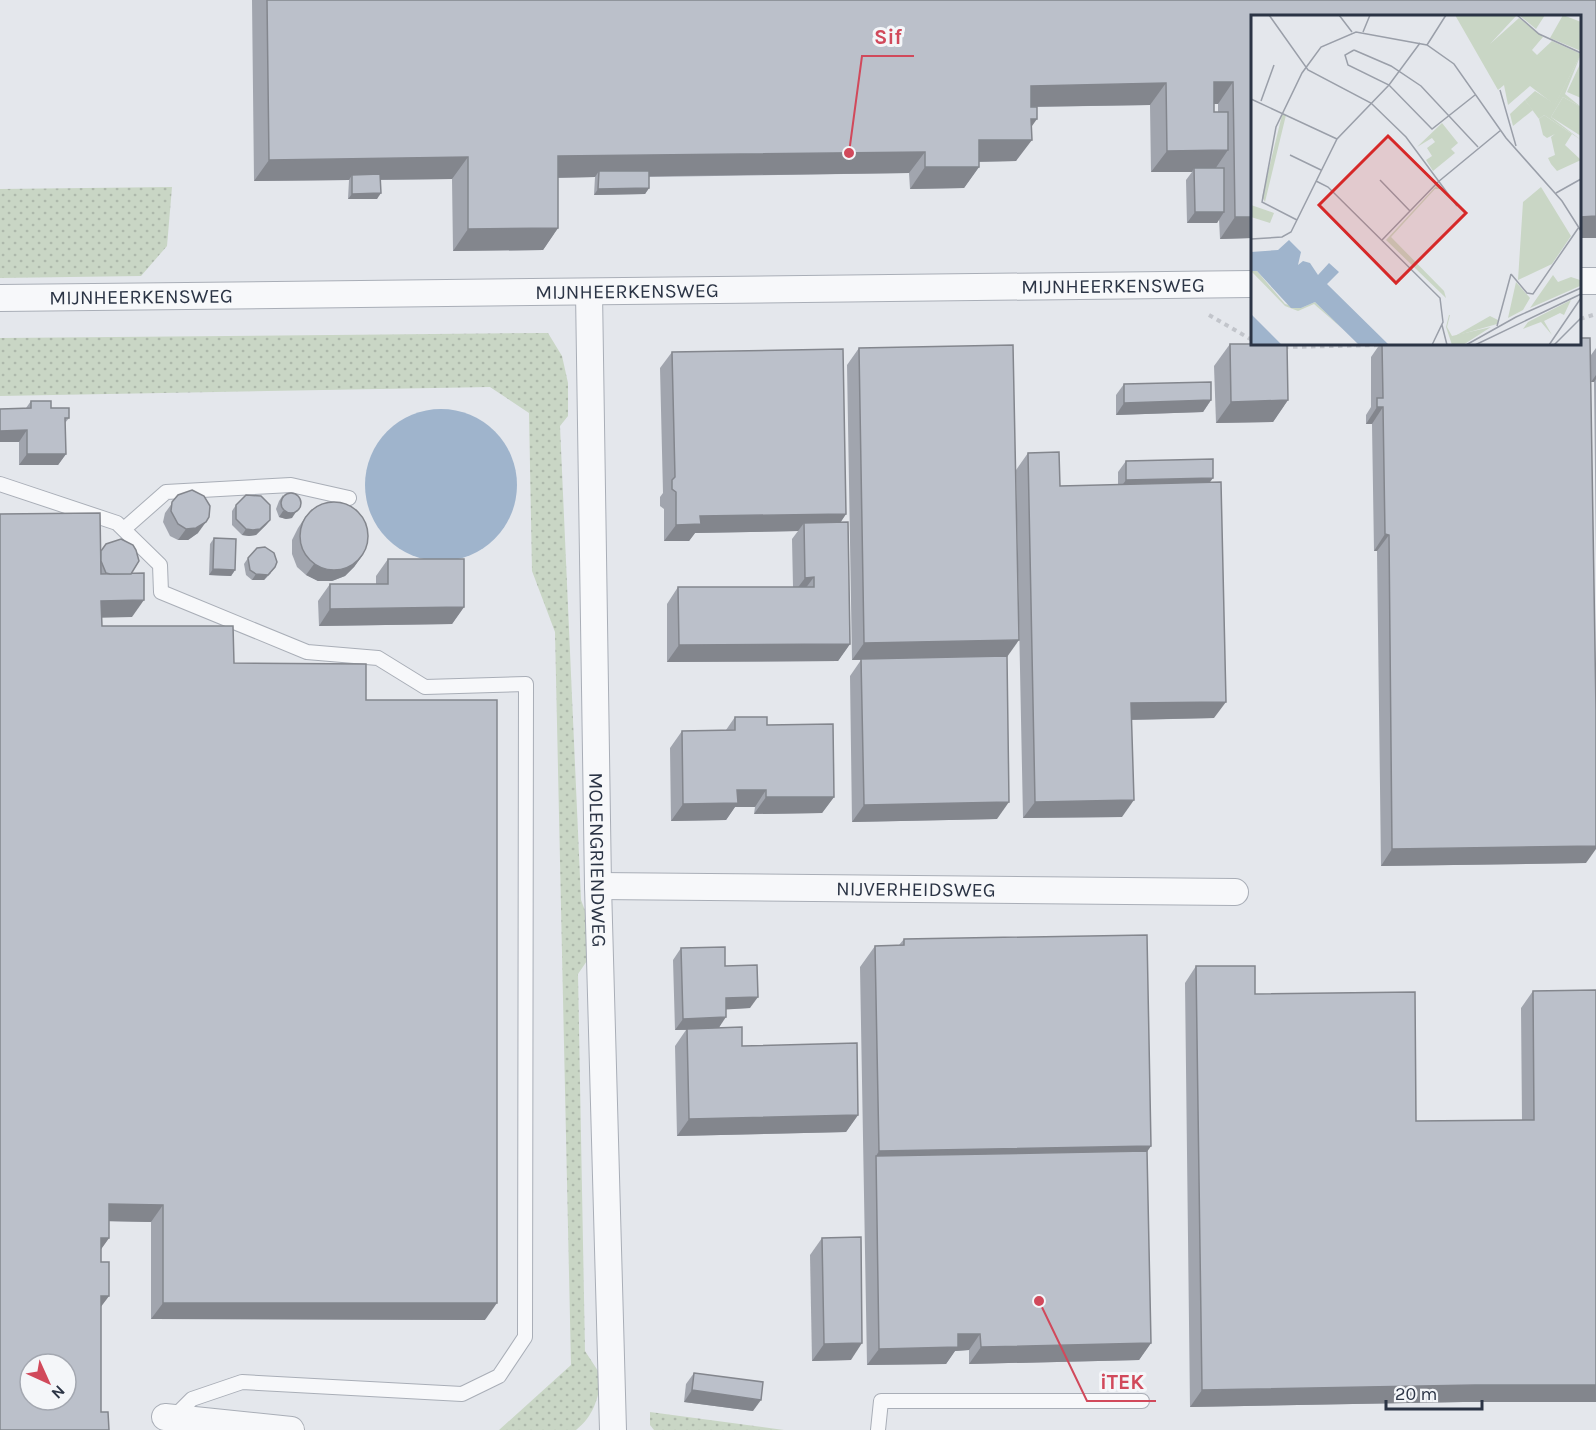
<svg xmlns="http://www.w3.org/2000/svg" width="1596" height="1430" font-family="Karla,sans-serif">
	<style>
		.grass { fill: url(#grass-dots) }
		.water { fill: #9fb4cc }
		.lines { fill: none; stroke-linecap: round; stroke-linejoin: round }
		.service-casing { stroke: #a9aeb7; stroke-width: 16 }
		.minor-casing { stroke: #a9aeb7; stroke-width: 28 }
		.path { stroke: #c2c5cb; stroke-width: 4; stroke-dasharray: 4.5 4.5; stroke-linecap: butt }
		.service { stroke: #f7f8fa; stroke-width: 14 }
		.minor { stroke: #f7f8fa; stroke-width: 26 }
		.wall { fill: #a1a5ae; fill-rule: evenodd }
		.shaded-wall { fill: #83868d }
		.building { fill: #bbc0ca; stroke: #83868d; stroke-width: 1.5; fill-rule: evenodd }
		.labels { text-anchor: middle; stroke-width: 6; stroke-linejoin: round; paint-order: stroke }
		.street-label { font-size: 20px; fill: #2b3445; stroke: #f4f6f9 }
		.inset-road { fill: none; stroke: #9a9fa9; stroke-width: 1.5 }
		.view { fill: #d62828; fill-opacity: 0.15; stroke: #d62828; stroke-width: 3 }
		.inset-edge { fill: none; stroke: #2b3445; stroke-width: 3 }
		.leader { fill: none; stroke: #d1495b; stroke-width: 2 }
		.callout-dot { fill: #d1495b; stroke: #f4f6f9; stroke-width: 2 }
		.callout-label { font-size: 21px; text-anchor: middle; font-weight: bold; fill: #d1495b; stroke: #f4f6f9; stroke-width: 6; stroke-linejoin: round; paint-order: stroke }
	</style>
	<defs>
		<pattern id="grass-dots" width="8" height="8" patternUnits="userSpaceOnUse" patternTransform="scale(1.5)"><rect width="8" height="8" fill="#c9d6c5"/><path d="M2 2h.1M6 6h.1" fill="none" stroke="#adb8ab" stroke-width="1.8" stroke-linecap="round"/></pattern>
	</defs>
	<rect width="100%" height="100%" fill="#e4e7ec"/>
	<g class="grass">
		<polygon points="172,187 167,246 141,276 0,278 0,189"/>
		<path d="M548,333L562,356L568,383V416L560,426L581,900L589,921L591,955L578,974L585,1351L602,1377C598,1398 594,1416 576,1430H499L571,1365L555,632L532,571L529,413L490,387L0,396V338Z"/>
		<polygon points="650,1412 784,1430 654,1430 650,1425"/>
	</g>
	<circle class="water" cx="441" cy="485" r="76"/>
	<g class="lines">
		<defs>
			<g id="service">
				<polyline points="0,484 117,523 160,565 161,592 307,652 378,658 425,687 526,684 525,1337 499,1376 462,1394 242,1382 192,1399 172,1419"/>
				<polyline points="124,529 166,492 291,485 349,498"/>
				<polyline points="878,1430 881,1401 1142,1401"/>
			</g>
			<g id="minor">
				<polyline points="1580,281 1596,281"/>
				<path id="s1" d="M589,292L598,886L613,1430"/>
				<path id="s2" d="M0,298L1252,284"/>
				<path id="s3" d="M598,886L1235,892"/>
				<polyline points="165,1417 291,1430"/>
			</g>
		</defs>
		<use href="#service" class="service-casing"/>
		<use href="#minor" class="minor-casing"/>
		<g class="path">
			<polyline points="1209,315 1252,340"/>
			<polyline points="1580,319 1596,314"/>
			<polyline points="1284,347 1382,345"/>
		</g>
		<use href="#service" class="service"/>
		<use href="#minor" class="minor"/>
	</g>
	<g class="wall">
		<path d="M252,0H1596V238H1580V16H1252V238L1220,239L1219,219L1217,223H1187L1186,180L1192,172H1151L1150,105L1031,107V126L1016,161L979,162V167L964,188L910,189L909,173L649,177V188L645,194L594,195L595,177L558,178V228L543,250L453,251L452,179L380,180L377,199H348L349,180L254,181ZM1214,104H1218V112H1214Z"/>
		<polygon points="1230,344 1288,400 1273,422 1216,423 1214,366"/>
		<polygon points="1380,344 1382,344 1586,863 1381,866 1377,551 1374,551 1372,424 1366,424 1366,415 1371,407 1371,357"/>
		<polygon points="859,348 1007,657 997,819 852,822 850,676 861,660 852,660 847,365"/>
		<polygon points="1596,348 1596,560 1594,382 1591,382 1591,355"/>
		<polygon points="672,352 846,514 840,522 850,644 838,661 667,662 667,604 678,587 793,587 792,539 798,531 695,533 689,541 664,541 664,509 660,506 660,497 663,493 660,368"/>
		<polygon points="1124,384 1211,400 1203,412 1116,415 1116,395"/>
		<polygon points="31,401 51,408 69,418 65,423 66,454 58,465 19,465 19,442 0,442 0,409 26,408"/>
		<polygon points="1028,453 1060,486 1118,485 1118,472 1126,461 1210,483 1214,718 1132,720 1122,817 1023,818 1016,470"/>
		<polygon points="178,495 198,533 188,540 178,540 170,536 163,522 165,513"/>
		<polygon points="283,495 292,518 286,519 279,517 276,509 279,501"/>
		<polygon points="236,505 270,520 266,525 256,535 249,536 242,535 232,525 232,511"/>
		<polygon points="306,516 362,556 354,567 345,576 332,581 318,581 306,575 297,567 292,554 292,540 298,528"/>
		<polygon points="214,538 235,570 231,576 209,575 210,544"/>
		<polygon points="101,552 131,574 132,617 102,617 102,626 366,700 485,1320 151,1319 151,1222 109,1221 109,1238 101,1249 101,1262 109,1296 101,1306 101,1412 0,1430"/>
		<polygon points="248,558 271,573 264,580 252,580 246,575 244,564"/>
		<polygon points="388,559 464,607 452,624 319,626 318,601 330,584 376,584 376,576"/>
		<polygon points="735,717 767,725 834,797 822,813 754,814 755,807 735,807 726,820 671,821 670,748 682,731 726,730"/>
		<polygon points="904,939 1151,1146 1147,1151 1151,1343 1139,1360 969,1364 969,1350 955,1351 946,1364 867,1365 860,967 875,946 899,945"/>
		<polygon points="681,948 725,966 750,1008 726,1009 719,1028 742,1046 858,1115 846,1132 677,1136 675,1046 686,1030 675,1030 673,960"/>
		<polygon points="1196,966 1255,994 1416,1121 1522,1120 1521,1008 1533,991 1596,990 1596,1402 1463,1402 1190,1407 1185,983"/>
		<polygon points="822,1238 851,1360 812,1361 810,1255"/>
		<polygon points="694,1373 753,1411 684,1402 686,1384"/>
	</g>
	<g class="shaded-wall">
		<polygon points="1214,82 1233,82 1218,104 1198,104"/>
		<polygon points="1166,83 1150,105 1015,107 1031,86"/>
		<polygon points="1031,119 1037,119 1022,140 1032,140 1016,161 964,162 979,140"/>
		<polygon points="1228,150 1213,172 1194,168 1192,172 1151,172 1167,151"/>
		<polygon points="925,152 909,173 599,177 599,171 595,177 542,178 558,156"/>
		<polygon points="468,157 452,179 352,180 352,175 349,180 254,181 269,160"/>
		<polygon points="925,167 979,167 964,188 910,189"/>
		<polygon points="649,188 645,194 594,195 598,189"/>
		<polygon points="381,193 377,199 348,199 352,194"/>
		<polygon points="1195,212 1224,212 1217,223 1187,223"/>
		<polygon points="1596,216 1596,238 1580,238 1580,217"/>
		<polygon points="1235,217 1252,217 1252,238 1220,239"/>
		<polygon points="558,228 543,250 453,251 468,229"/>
		<polygon points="1596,375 1596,379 1594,382 1591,382"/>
		<polygon points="1211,400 1203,412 1116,415 1124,403"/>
		<polygon points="1288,400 1273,422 1216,423 1231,402"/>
		<polygon points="1377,407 1383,407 1372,424 1366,424"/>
		<polygon points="27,430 19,442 0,442 0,431"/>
		<polygon points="27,454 66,454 58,465 19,465"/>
		<polygon points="1213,478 1205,489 1118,491 1126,480"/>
		<polygon points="283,511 296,512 292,518 286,519 279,517"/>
		<polygon points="846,514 835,531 804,523 798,531 695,533 689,541 664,541 676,525 700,516"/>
		<polygon points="270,520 266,525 256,535 249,536 242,535 246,529"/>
		<polygon points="206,522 198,533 188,540 178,540 186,529"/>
		<polygon points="1385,534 1389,535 1377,551 1374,551"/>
		<polygon points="362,556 354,567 345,576 332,581 318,581 306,575 314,564"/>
		<polygon points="275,567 264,580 252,580 256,574"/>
		<polygon points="213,569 235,570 231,576 209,575"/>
		<polygon points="814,577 802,593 793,594 805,578"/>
		<polygon points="144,600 132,617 90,618 101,601"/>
		<polygon points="464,607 452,624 319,626 330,609"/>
		<polygon points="1019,640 1007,657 852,660 864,643"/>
		<polygon points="850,644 838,661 667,662 679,645"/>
		<polygon points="1226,702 1214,718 1119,720 1131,703"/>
		<polygon points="737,790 766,790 755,807 735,807 726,820 671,821 683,804"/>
		<polygon points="766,797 834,797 822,813 754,814"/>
		<polygon points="1134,800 1122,817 1023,818 1035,802"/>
		<polygon points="1009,802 997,819 852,822 864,805"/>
		<polygon points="1596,846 1596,849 1586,863 1381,866 1392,849"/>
		<polygon points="758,997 750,1008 718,1010 726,998"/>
		<polygon points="726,1017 718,1029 675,1030 683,1019"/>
		<polygon points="858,1115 846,1132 677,1136 689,1119"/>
		<polygon points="1151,1146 1136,1168 876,1156 879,1151"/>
		<polygon points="109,1204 163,1205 151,1222 98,1221"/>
		<polygon points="101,1238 109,1238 97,1255"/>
		<polygon points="101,1296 109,1296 97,1312"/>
		<polygon points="163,1303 497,1303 485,1320 151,1319"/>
		<polygon points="958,1334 980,1334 969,1350 955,1351 946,1364 867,1365 879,1349"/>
		<polygon points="862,1343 851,1360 812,1361 824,1344"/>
		<polygon points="1151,1343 1139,1360 969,1364 981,1347"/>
		<polygon points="1475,1385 1596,1385 1596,1402 1463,1402 1190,1407 1202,1390"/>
		<polygon points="692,1390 761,1400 753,1411 684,1402"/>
	</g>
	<g class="building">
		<polygon points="267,0 1596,0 1596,216 1580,217 1580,16 1252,16 1252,217 1235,217 1233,82 1214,82 1214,112 1228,112 1228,150 1167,151 1166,83 1031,86 1031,107 1037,107 1037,119 1031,119 1032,140 979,140 979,167 925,167 925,152 558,156 558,228 468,229 468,157 269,160"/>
		<polygon points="1194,168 1224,168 1224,212 1195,212"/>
		<polygon points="599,171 649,171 649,188 598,189"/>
		<polygon points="380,174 381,193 352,194 352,175"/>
		<polygon points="1580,338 1590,338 1596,710 1596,846 1392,849 1389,535 1385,534 1383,407 1377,407 1377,398 1383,398 1382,344 1580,344"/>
		<polygon points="1230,344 1287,344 1288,400 1231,402"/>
		<polygon points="1013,345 1019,640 864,643 859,348"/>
		<polygon points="843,349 846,514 700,516 701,524 676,525 676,492 672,489 672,480 675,477 672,352"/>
		<polygon points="1211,382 1211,400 1124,403 1124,384"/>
		<polygon points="31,401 51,401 51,408 69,408 69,418 65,418 66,454 27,454 27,430 0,431 0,409 31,408"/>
		<polygon points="1059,452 1060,486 1221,482 1226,702 1131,703 1134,800 1035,802 1028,453"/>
		<polygon points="1213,459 1213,478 1126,480 1126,461"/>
		<polygon points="192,490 204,496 210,506 209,517 206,522 196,528 186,529 178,524 171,511 172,502 178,495"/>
		<circle cx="291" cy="503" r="10"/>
		<polygon points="246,495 261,496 270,505 270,520 260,529 253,530 246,529 236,519 236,505"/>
		<circle cx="334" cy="536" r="34"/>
		<path d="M100,513L101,574L144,573V600L101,601L102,626H233L234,663L366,664V700H497V1303H163V1205L109,1204V1238H101V1262H109V1296H101V1412H108L109,1430H0V514ZM30,1364H66V1400H30Z"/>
		<polygon points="848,522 850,644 679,645 678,587 814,587 814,577 805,578 804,523"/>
		<polygon points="214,538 236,539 235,570 213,569"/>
		<polygon points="121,539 133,545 136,550 139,561 131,574 110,574 106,573 101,561 101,551 106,544"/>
		<polygon points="265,547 274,553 277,562 275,567 268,575 256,574 250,570 248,558 257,548"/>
		<polygon points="388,559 464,559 464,607 330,609 330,584 388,584"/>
		<polygon points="1007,656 1009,802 864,805 861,659"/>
		<polygon points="735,717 767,717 767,725 833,724 834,797 766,797 766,790 737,790 738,803 683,804 682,731 735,730"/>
		<polygon points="1147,935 1151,1146 879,1151 875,946 904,945 904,939"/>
		<polygon points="725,947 725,966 757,965 758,997 726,998 726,1017 683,1019 681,948"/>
		<polygon points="1196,966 1255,966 1255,994 1415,992 1416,1121 1534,1120 1533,991 1596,990 1596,1385 1475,1385 1202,1390"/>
		<polygon points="742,1027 742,1046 857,1043 858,1115 689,1119 687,1029"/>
		<polygon points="1147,1151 1151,1343 981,1347 980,1334 958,1334 958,1347 879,1349 876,1156"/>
		<polygon points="861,1237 862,1343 824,1344 822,1238"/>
		<polygon points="694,1373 763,1382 761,1400 692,1390"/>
	</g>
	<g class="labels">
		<g class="street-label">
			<text dy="7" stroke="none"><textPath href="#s2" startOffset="1113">MIJNHEERKENSWEG</textPath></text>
			<text dy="7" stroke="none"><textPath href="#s2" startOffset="627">MIJNHEERKENSWEG</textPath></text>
			<text dy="7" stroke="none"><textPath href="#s2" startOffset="141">MIJNHEERKENSWEG</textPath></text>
			<text dy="7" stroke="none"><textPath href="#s1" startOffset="568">MOLENGRIENDWEG</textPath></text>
			<text dy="7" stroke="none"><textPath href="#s3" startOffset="318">NIJVERHEIDSWEG</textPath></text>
		</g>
	</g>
	<g transform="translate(1251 15)">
		<rect width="330" height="330" fill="#e4e7ec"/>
		<path d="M204,0L265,1L239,29L268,3L292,22L281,35L286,40L301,26L330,39L304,90L279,71L257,90L253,70L247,75ZM268,0H294L285,14ZM312,0L330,7V36L299,23ZM312,82L330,92V121L300,102ZM293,100L321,119L314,130L330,145L306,156L300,149L297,143L304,140L300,122L304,119L296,123L292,120L288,104ZM191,108L207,128L200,134L204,138L182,156L175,145L181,141L176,133L184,127L181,123L166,132ZM186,170L192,174H184L140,222L193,276L195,283L135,225ZM290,172L320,221L301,249L267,265L272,187ZM0,190L23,198L19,208L0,202ZM265,267L279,283L272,295L257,303ZM198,300H199L196,312L201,321L240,312L212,330H201L195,312Z" fill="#c9d6c5"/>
		<path d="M330,39L314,79L330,92L312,82L300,102L330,125L293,100L288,104L274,85L284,76L304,89ZM31,100H35L14,187L11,182ZM0,256H6L34,289L50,293L64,287L93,315L63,289L47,296L34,291ZM302,260L307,267L320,262L329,265V271L279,293ZM320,285L313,300L309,298L293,306L301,320L290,307L272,314L277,307ZM239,301L247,305L246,309L204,321Z" fill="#c9d6c5"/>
		<path d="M274,85L282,95L262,111L259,99Z" fill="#c9d6c5"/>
		<path d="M330,47V83L316,77ZM313,85L330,94L327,115L304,101Z" fill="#c9d6c5"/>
		<path d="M38,225L50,237L47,250L52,246L59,248L67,260L78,248L88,257L76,269L138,330H108L64,287L50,293H40L6,256H0V237L27,235ZM0,299L31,330H1Z" fill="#9fb4cc"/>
		<path class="inset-road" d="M18,0L57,55L120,88L155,122L206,191M88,0L101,17M266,0L288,19L330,38M112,17L119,0M176,30L195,0M103,35L94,40L97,50L138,70L181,114L224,80M103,35L140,51L170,71L227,132M249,75L265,131M0,84L86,124M10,86L23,50M39,140L70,155M129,165L159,196M65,166L77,172L189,283L192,307L181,330M305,178L330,164M46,205L11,187L25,112L51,58L70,32L105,17L176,30L203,49L255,123L311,186L330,216M0,224L31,222L40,217L86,124L138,70L169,28M131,225L187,167L250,115M260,259L276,278L282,279L328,212M191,310L196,330M246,311L260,259M215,330L265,302L330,273M224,330L330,279M298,330L330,283M303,330L330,303"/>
		<path class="view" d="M137,121L215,198L145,268L68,190Z"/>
		<rect width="330" height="330" class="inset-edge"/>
	</g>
	<path class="leader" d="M849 153L862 56H914M1039 1301L1087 1401H1156"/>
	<g class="callout-dot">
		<circle cx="849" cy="153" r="6"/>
		<circle cx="1039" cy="1301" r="6"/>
	</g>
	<g class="callout-label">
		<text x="888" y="44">Sif</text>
		<text x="1122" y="1389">iTEK</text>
	</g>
	<g transform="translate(48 1382) rotate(135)"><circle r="28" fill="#f4f6f9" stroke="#a4a8b1" stroke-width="1.5"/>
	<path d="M0-4.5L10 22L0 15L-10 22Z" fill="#d1495b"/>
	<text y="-9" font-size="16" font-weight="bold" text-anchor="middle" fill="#2b3445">N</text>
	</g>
	<path d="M1386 1400v9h96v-9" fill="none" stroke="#2b3445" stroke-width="3"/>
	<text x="1395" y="1400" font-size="18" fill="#2b3445" stroke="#f4f6f9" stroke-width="4.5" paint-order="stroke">20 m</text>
</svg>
